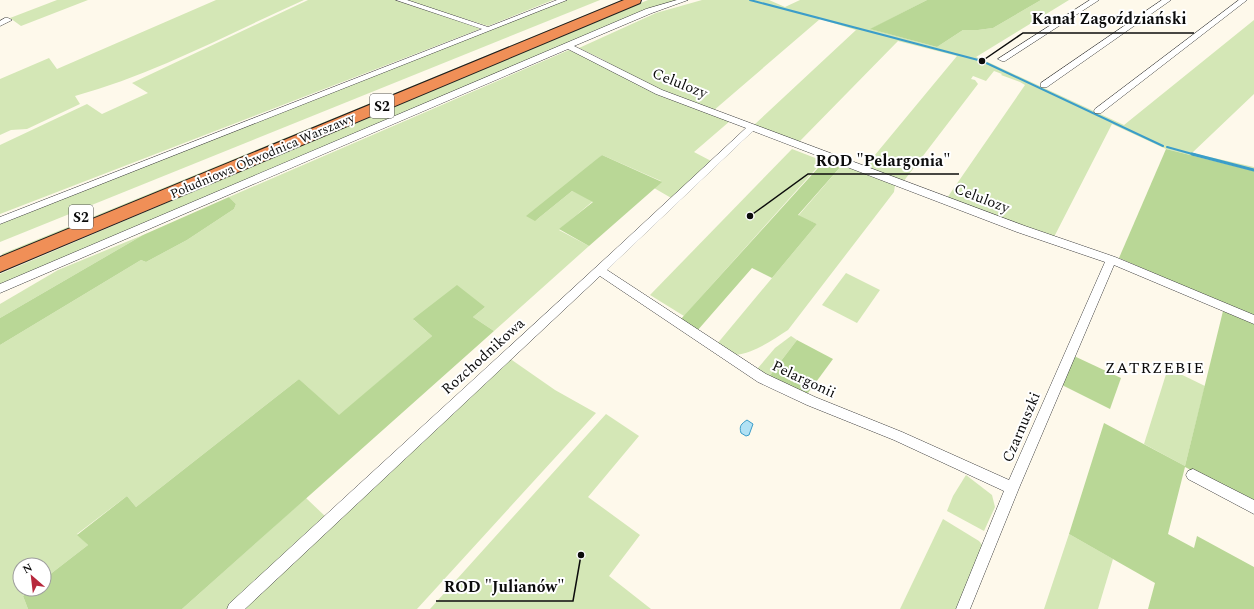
<svg xmlns="http://www.w3.org/2000/svg" width="1254" height="609" font-family="Spectral,serif">
	<style>
		.green { fill: #d4e7b6 }
		.forest { fill: #b9d796 }
		.water { fill: #b1e1f4; stroke: #3b9dc9 }
		.lines { fill: none; stroke-linecap: round; stroke-linejoin: round }
		.stream-far1 { stroke: #3b9dc9; stroke-width: 2 }
		.stream { stroke: #3b9dc9; stroke-width: 3 }
		.street-casing { stroke: #3f3f3f; stroke-width: 1 }
		.highway-casing { stroke: #1d1d1d; stroke-width: 2 }
		.street { fill: #fff; fill-rule: evenodd }
		.highway { fill: #f08f57; fill-rule: evenodd }
		.labels { text-anchor: middle; stroke-width: 4; stroke-linejoin: round; paint-order: stroke }
		.far-street-label { font-size: 13px; fill: #0c0c0c; stroke: #fff }
		.shield { fill: #fff; stroke: #555; stroke-width: 1 }
		.shield-label { font-size: 14px; font-weight: bold; fill: #0c0c0c }
		.street-label { font-size: 15px; fill: #0c0c0c; stroke: #fff }
		.neighbourhood-label { font-size: 16px; letter-spacing: 1px; fill: #0c0c0c; stroke: #fff }
		.leader { fill: none; stroke: #0c0c0c; stroke-width: 1.5 }
		.callout-dot { fill: #0c0c0c; stroke: #fff; stroke-width: 1.5 }
		.callout-label { font-size: 16px; text-anchor: middle; font-weight: bold; fill: #0c0c0c; stroke: #fff; stroke-width: 4; stroke-linejoin: round; paint-order: stroke }
	</style>
	<rect width="100%" height="100%" fill="#fef9eb"/>
	<g class="green">
		<polygon points="57,0 88,0 21,26 10,18"/>
		<path d="M216,0H304C228,34 154,74 75,96L80,104L27,129L11,130L0,135V79L49,58L57,69Z"/>
		<polygon points="308,0 395,0 479,27 480,29 0,214 0,145 87,104 102,114 148,93 132,83"/>
		<polygon points="404,0 553,0 488,26"/>
		<polygon points="566,0 600,0 0,242 0,224"/>
		<polygon points="622,0 627,0 3,258 2,254"/>
		<polygon points="648,0 678,0 651,8 0,286 0,274 211,184"/>
		<polygon points="702,0 769,0 785,7 800,0 927,0 871,29 937,47 963,30 978,30 993,28 1041,0 1069,0 976,57 990,63 1124,125 1254,20 1254,94 1192,153 1254,167 1254,171 1166,149 1112,124 1054,237 947,198 1025,85 1020,82 1001,75 1002,74 994,71 986,81 973,76 971,79 975,80 978,84 903,182 865,167 957,56 898,41 799,142 754,125 856,30 820,19 713,111 646,84 600,58 579,48 656,13"/>
		<polygon points="569,50 730,121 694,152 713,162 673,199 654,188 661,181 602,155 535,221 572,191 593,201 559,230 589,246 494,331 473,317 485,307 414,320 432,336 339,416 299,379 136,507 127,496 77,534 88,545 44,579 44,565 20,565 20,589 32,589 23,596 28,609 0,609 0,345 141,260 146,262 187,240 234,209 236,204 229,197"/>
		<polygon points="792,149 823,161 684,316 650,295"/>
		<path d="M843,164L895,185L894,192L788,330C772,340 755,353 735,355L717,344L817,224L798,216Z"/>
		<polygon points="143,235 0,318 0,304 58,270"/>
		<polygon points="846,273 880,290 857,323 822,305"/>
		<polygon points="791,336 797,340 768,378 758,371 758,368 775,348"/>
		<polygon points="509,358 555,390 596,413 417,609 238,609"/>
		<polygon points="1168,368 1205,386 1185,466 1144,444"/>
		<polygon points="606,414 639,436 588,497 640,535 609,576 651,609 430,609"/>
		<polygon points="966,475 992,495 995,507 984,531 947,511 953,496"/>
		<polygon points="306,498 327,518 231,609 182,609"/>
		<polygon points="943,519 979,541 983,546 958,609 900,609"/>
		<polygon points="1069,534 1113,559 1098,609 1044,609"/>
	</g>
	<g class="forest">
		<polygon points="927,0 1041,0 993,28 978,30 963,30 937,47 870,29"/>
		<polygon points="1166,149 1254,171 1254,317 1119,258"/>
		<polygon points="602,155 662,182 589,246 559,229 593,202 572,191 535,221 526,216"/>
		<polygon points="827,158 843,164 798,215 817,224 772,278 752,268 697,331 680,320"/>
		<polygon points="229,197 236,204 234,209 187,240 146,262 141,260 0,345 0,318 143,235"/>
		<polygon points="457,285 485,307 473,317 494,331 182,609 28,609 23,596 32,589 44,589 44,579 88,545 77,535 127,496 136,507 299,379 339,415 432,336 413,319"/>
		<polygon points="1223,311 1254,324 1254,502 1185,467 1168,534 1194,548 1197,536 1254,567 1254,609 1148,609 1155,583 1069,534 1104,423 1185,466"/>
		<polygon points="797,340 833,359 805,397 768,378"/>
		<polygon points="1074,356 1121,378 1110,409 1062,385"/>
	</g>
	<path class="water" d="M747,420L753,424L749,435L746,436L741,433C739,426 741,424 747,420Z"/>
	<g class="lines">
		<g class="stream-far1">
			<polyline points="750,0 982,61 1163,146"/>
			<polyline points="1167,147 1196,155"/>
		</g>
		<polyline class="stream" points="1192,154 1254,170"/>
		<defs>
			<g id="street">
				<polygon points="396,0 407,0 488,27 557,0 567,0 0,224 0,217 482,29"/>
				<path d="M677,0H688L652,13L574,46L662,90L1025,226L1115,257L1254,315V324L1114,265L1019,488L970,609H956L1004,491L894,440L807,405L758,382L600,276L245,609H227L229,604C401,445 575,288 746,128L656,94L568,49L0,293V284L646,9ZM753,131L1017,232L1105,262L1009,480L902,432L815,397L766,374L607,270Z"/>
				<polygon points="1090,0 1099,0 1005,61 1002,61 998,59"/>
				<polygon points="1162,0 1171,0 1047,87 1041,87 1041,83"/>
				<polygon points="1239,0 1247,0 1101,113 1095,113 1094,111 1095,109"/>
				<polygon points="5,18 8,18 12,20 0,26 0,21"/>
				<polygon points="1193,469 1254,500 1254,514 1188,479 1186,475 1188,471"/>
			</g>
			<polygon id="highway" points="624,0 641,0 640,3 0,272 0,257"/>
		</defs>
		<use href="#street" class="street-casing"/>
		<use href="#highway" class="highway-casing"/>
		<use href="#street" class="street"/>
		<use href="#highway" class="highway"/>
	</g>
	<g class="labels">
		<g class="far-street-label">
			<text transform="translate(262 155) rotate(-23)" y="5">Południowa Obwodnica Warszawy</text>
		</g>
		<g class="shield">
			<rect x="370" y="94" width="24" height="24" rx="3"/>
			<rect x="69" y="205" width="24" height="24" rx="3"/>
		</g>
		<g class="shield-label">
			<text x="382" y="111">S2</text>
			<text x="81" y="222">S2</text>
		</g>
		<g class="street-label">
			<text transform="translate(680 83) rotate(22)" y="5">Celulozy</text>
			<text transform="translate(982 198) rotate(21)" y="5">Celulozy</text>
			<text transform="translate(483 356) rotate(-42)" y="5">Rozchodnikowa</text>
			<text transform="translate(804 379) rotate(25)" y="5">Pelargonii</text>
			<text transform="translate(1021 427) rotate(-67)" y="5">Czarnuszki</text>
		</g>
		<g class="neighbourhood-label">
			<text x="1155" y="373">ZATRZEBIE</text>
		</g>
	</g>
	<path class="leader" d="M982 61L1023 33H1194M750 216L808 174H959M581 555L573 601H436"/>
	<g class="callout-dot">
		<circle cx="982" cy="61" r="4"/>
		<circle cx="750" cy="216" r="4"/>
		<circle cx="581" cy="555" r="4"/>
	</g>
	<g class="callout-label">
		<text x="1109" y="24">Kanał Zagoździański</text>
		<text x="883" y="166">ROD "Pelargonia"</text>
		<text x="504" y="592">ROD "Julianów"</text>
	</g>
	<g transform="translate(32 577) rotate(332)"><circle r="19" fill="#ffffff" stroke="#9e9e9e"/>
	<path d="M0-3L7 15L0 10L-7 15Z" fill="#b7283c"/>
	<text y="-6" font-size="11" font-weight="bold" text-anchor="middle" fill="#0c0c0c">N</text>
	</g>
</svg>
